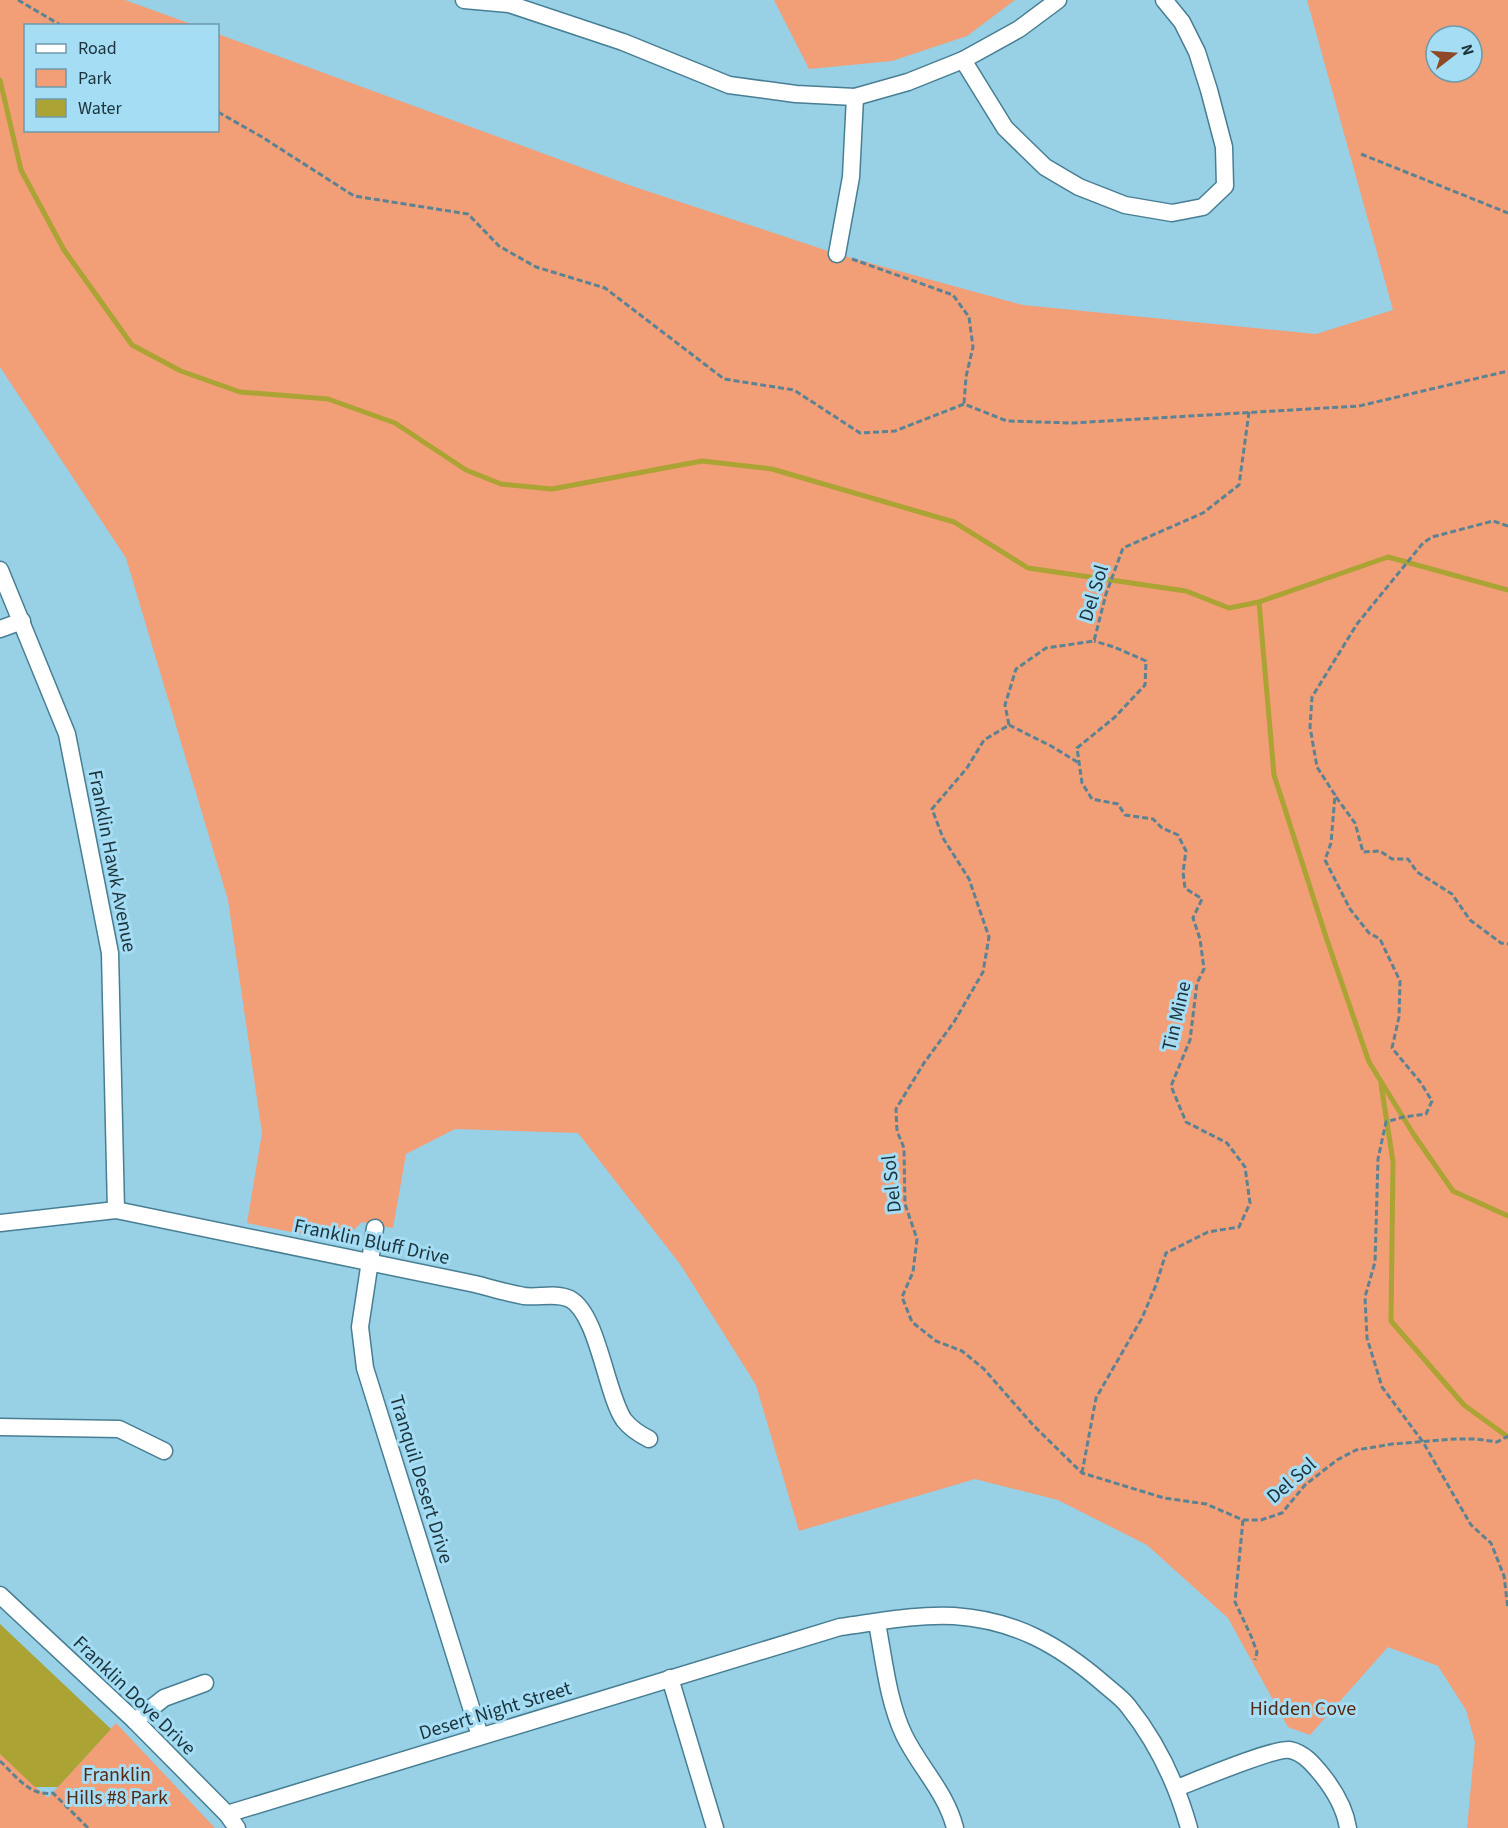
<svg xmlns="http://www.w3.org/2000/svg" width="1508" height="1828" font-family="'Source Sans 3',sans-serif">
	<style>
		.green { fill: #f29e77; fill-rule: evenodd }
		.water { fill: #aba334 }
		.lines { fill: none; stroke-linecap: round; stroke-linejoin: round }
		.stream { stroke: #aba334; stroke-width: 5 }
		.minor-casing { stroke: #487e93; stroke-width: 19 }
		.path { stroke: #5b8393; stroke-width: 3; stroke-dasharray: 6 3; stroke-linecap: butt }
		.minor { stroke: #fff; stroke-width: 16 }
		.labels { text-anchor: middle; stroke-width: 6; stroke-linejoin: round; paint-order: stroke }
		.street-label { font-size: 20px; fill: #1c333c; stroke: #a5ddf4 }
		.park-label { font-size: 20px; fill: #572912; stroke: #a5ddf4 }
	</style>
	<rect width="100%" height="100%" fill="#98d0e6"/>
	<g class="green">
		<path d="M0,0H125L194,25L26,26V130H218V34L629,185L837,254L1023,305L1316,334L1393,310L1307,0H1508V1828H1467L1475,1742L1466,1710L1438,1666L1388,1647L1310,1735L1288,1727L1228,1618L1147,1545L1058,1500L975,1479L799,1531L756,1385L680,1264L578,1133L455,1129L406,1154L393,1228L362,1222L341,1242L247,1223L262,1133L228,900L126,558L0,367ZM1436,36H1472V72H1436Z"/>
		<polygon points="774,0 1015,0 967,36 892,61 809,69"/>
		<polygon points="116,1723 215,1828 0,1828 0,1754 48,1798"/>
	</g>
	<polygon class="water" points="0,1624 111,1729 58,1787 35,1787 0,1754"/>
	<g class="lines">
		<g class="stream">
			<polyline points="0,80 21,170 64,250 132,345 181,371 240,392 328,399 395,423 466,470 501,484 552,489 702,461 772,469 954,522 1028,568 1186,591 1229,608 1259,602 1388,557 1508,590"/>
			<polyline points="1259,602 1274,775 1327,940 1369,1062 1414,1135 1453,1191 1508,1216"/>
			<polyline points="1381,1084 1393,1162 1391,1321 1464,1405 1508,1437"/>
		</g>
		<defs>
			<g id="minor">
				<polyline points="464,0 509,4 623,42 729,85 796,94 855,97 908,82 963,60 1019,29 1058,0"/>
				<polyline points="963,60 1005,128 1045,167 1079,187 1125,205 1172,213 1203,207 1225,186 1224,147 1209,90 1197,52 1182,22 1164,0"/>
				<polyline points="837,254 851,177 855,97"/>
				<polyline points="0,570 67,734 110,953 116,1210"/>
				<polyline points="0,629 22,621"/>
				<path d="M0,1223L116,1210L475,1284C491,1288 507,1293 524,1296C539,1298 556,1292 570,1299C598,1314 606,1394 624,1420C631,1429 639,1434 649,1439"/>
				<polyline points="375,1228 360,1327 365,1368 480,1736"/>
				<polyline points="0,1427 119,1429 164,1451"/>
				<polyline points="0,1595 135,1721 227,1814 237,1828"/>
				<path d="M877,1623C884,1660 888,1701 904,1735C920,1768 946,1792 955,1828"/>
				<polyline points="670,1678 715,1828"/>
				<polyline points="135,1721 164,1698 205,1683"/>
				<path d="M1177,1788C1195,1781 1276,1747 1290,1750C1304,1753 1313,1764 1322,1775C1334,1790 1345,1809 1348,1828"/>
				<path d="M227,1814L840,1627C877,1622 916,1614 954,1616C1015,1620 1059,1645 1104,1684C1112,1691 1122,1698 1128,1706C1156,1741 1177,1785 1189,1828"/>
			</g>
		</defs>
		<use href="#minor" class="minor-casing"/>
		<g class="path">
			<polyline points="18,0 62,26"/>
			<polyline points="218,112 262,137 354,196 468,214 499,246 536,267 605,288 724,379 794,390 860,433 895,431 964,404 1007,421 1072,423 1359,406 1508,371"/>
			<polyline points="1361,154 1508,213"/>
			<polyline points="852,259 953,295 969,317 973,347 966,377 964,404"/>
			<polyline points="1249,412 1239,485 1203,513 1123,548 1106,594 1094,641 1046,648 1016,669 1005,705 1009,725 984,740 967,768 932,809 943,838 969,879 989,937 983,972 954,1022 924,1063 896,1109 897,1131 904,1148 905,1204 917,1239 913,1272 902,1297 912,1322 936,1341 962,1351 984,1369 1033,1425 1082,1473 1164,1498 1206,1504 1243,1520 1261,1520 1282,1513 1305,1485 1337,1460 1356,1450 1392,1444 1455,1439 1476,1439 1497,1442 1508,1436"/>
			<polyline points="1508,526 1493,521 1432,537 1423,543 1357,624 1312,697 1310,727 1317,767 1335,795 1331,843 1325,860 1350,909 1369,933 1380,939 1400,981 1399,1017 1392,1048 1421,1083 1432,1101 1426,1114 1403,1117 1386,1122 1378,1159 1375,1262 1365,1297 1367,1338 1382,1387 1423,1442 1471,1525 1491,1543 1504,1576 1508,1609"/>
			<polyline points="1009,725 1051,746 1079,763"/>
			<polyline points="1336,797 1355,823 1363,852 1380,851 1392,859 1408,859 1417,872 1452,894 1470,920 1501,943 1508,944"/>
			<polyline points="1082,1473 1096,1398 1142,1318 1156,1285 1166,1253 1208,1232 1239,1227 1250,1203 1245,1167 1227,1143 1186,1122 1171,1086 1190,1040 1197,983 1204,969 1200,939 1193,918 1202,899 1185,888 1183,872 1186,851 1178,835 1162,828 1153,819 1125,815 1118,804 1092,799 1082,783 1077,748 1115,717 1145,685 1146,661 1114,647 1094,641"/>
			<polyline points="1243,1520 1235,1602 1251,1636 1257,1652 1255,1660"/>
			<path d="M0,1761C16,1776 30,1797 53,1793L88,1828"/>
		</g>
		<use href="#minor" class="minor"/>
	</g>
	<g class="labels">
		<g class="street-label">
			<text transform="translate(1093 593) rotate(-73)" y="7">Del Sol</text>
			<text transform="translate(113 861) rotate(79)" y="7">Franklin Hawk Avenue</text>
			<text transform="translate(1176 1016) rotate(-77)" y="7">Tin Mine</text>
			<text transform="translate(891 1184) rotate(-96)" y="7">Del Sol</text>
			<text transform="translate(372 1241) rotate(12)" y="7">Franklin Bluff Drive</text>
			<text transform="translate(422 1479) rotate(73)" y="7">Tranquil Desert Drive</text>
			<text transform="translate(1291 1480) rotate(-41)" y="7">Del Sol</text>
			<text transform="translate(135 1695) rotate(44)" y="7">Franklin Dove Drive</text>
			<text transform="translate(495 1710) rotate(-17)" y="7">Desert Night Street</text>
		</g>
		<g class="park-label">
			<text x="1303" y="1715">Hidden Cove</text>
			<text x="117" y="1781">Franklin<tspan x="117" dy="23">Hills #8 Park</tspan></text>
		</g>
	</g>
	<rect x="24" y="24" width="195" height="108" fill="#a5ddf4" stroke="#6e99aa" stroke-width="1.5"/>
	<rect x="36" y="44" width="30" height="9" fill="#ffffff" stroke="#6e99aa" stroke-width="1.5"/>
	<text x="78" y="54" font-size="18" fill="#1c333c">Road</text>
	<rect x="36" y="69" width="30" height="18" fill="#f29e77" stroke="#6e99aa" stroke-width="1.5"/>
	<text x="78" y="84" font-size="18" fill="#1c333c">Park</text>
	<rect x="36" y="99" width="30" height="18" fill="#aba334" stroke="#6e99aa" stroke-width="1.5"/>
	<text x="78" y="114" font-size="18" fill="#1c333c">Water</text>
	<g transform="translate(1454 54) rotate(73)"><circle r="28" fill="#a5ddf4" stroke="#6e99aa" stroke-width="1.5"/>
	<path d="M0-4.5L10 22L0 15L-10 22Z" fill="#904926"/>
	<text y="-9" font-size="16" font-weight="bold" text-anchor="middle" fill="#1c333c">N</text>
	</g>
</svg>
